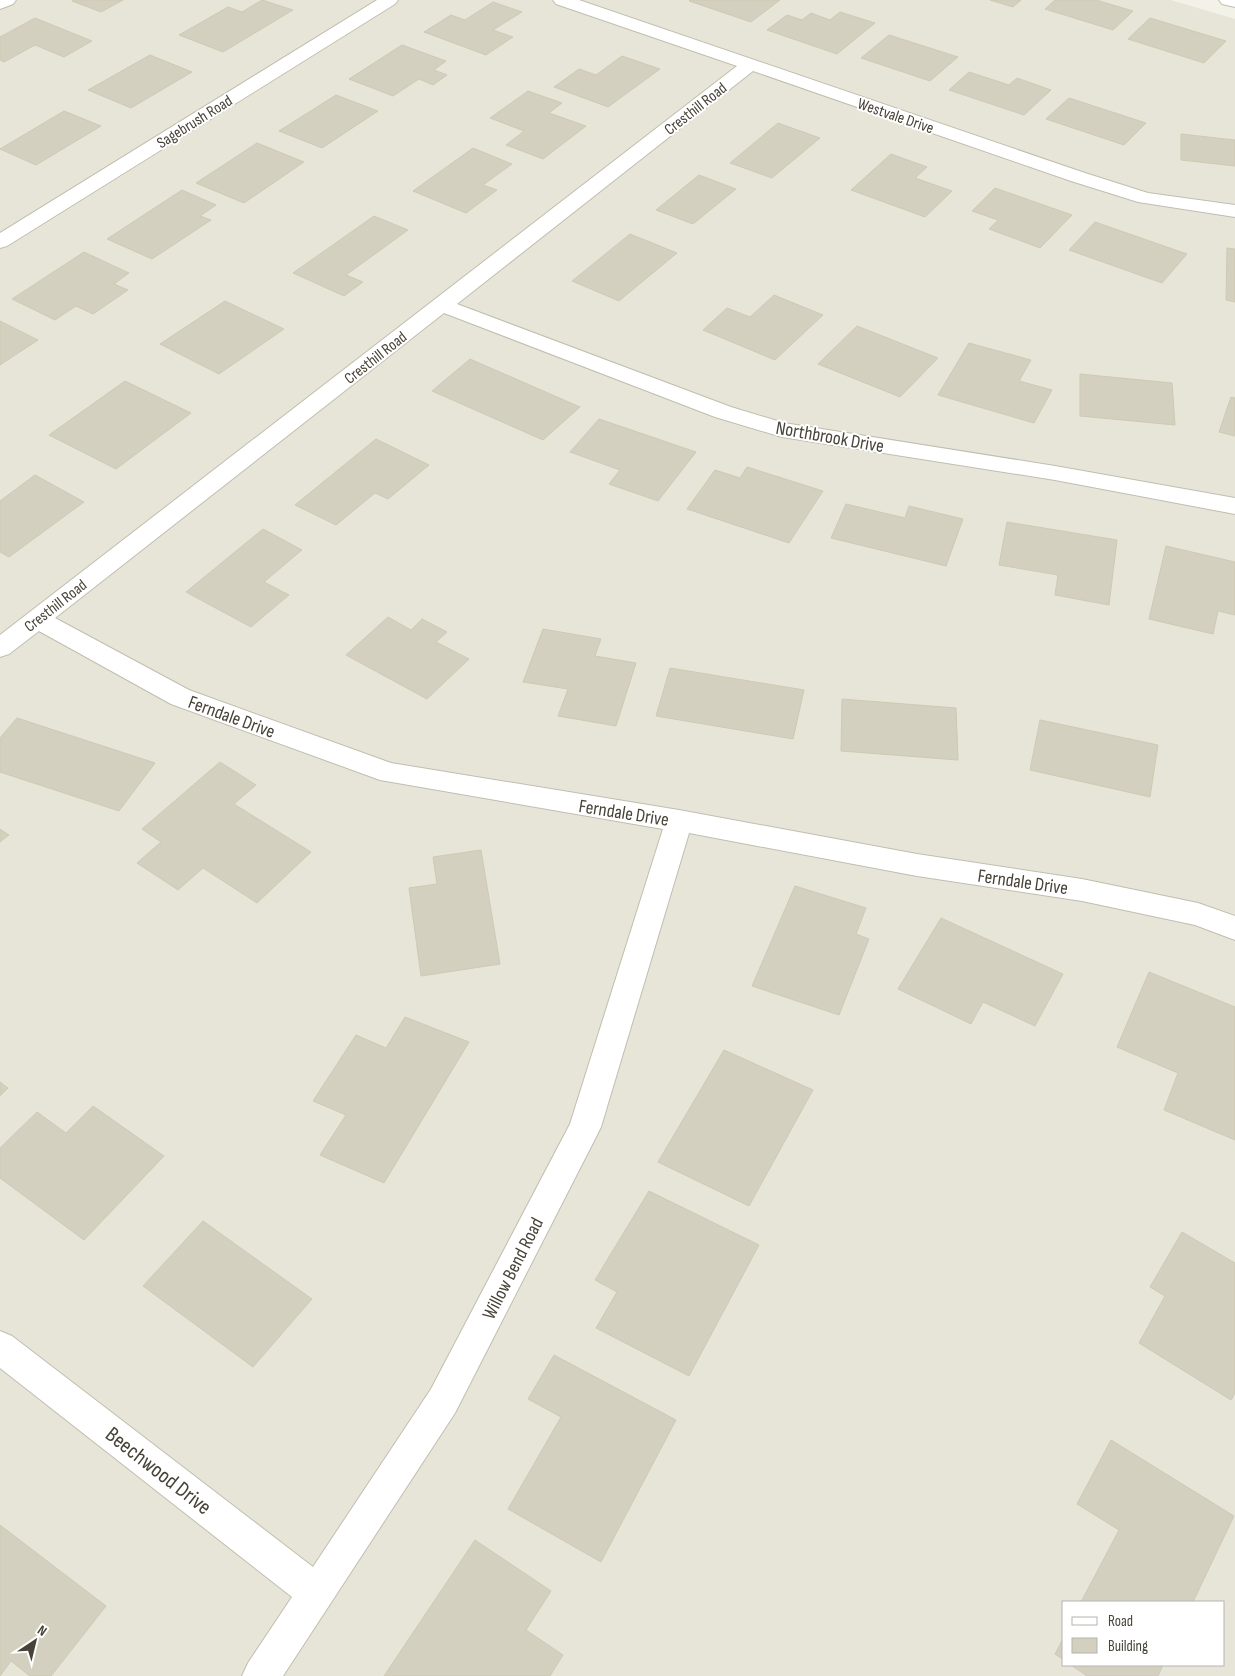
<svg xmlns="http://www.w3.org/2000/svg" width="1235" height="1676" font-family="'Sofia Sans Condensed',sans-serif">
	<style>
		.residential { fill: #e7e5d8; fill-rule: evenodd }
		.building { fill: #d4d0bf; stroke: #cfc9b3 }
		.lines { fill: none; stroke-linecap: round; stroke-linejoin: round }
		.minor-casing { stroke: #c1beaf; stroke-width: 2 }
		.tertiary-casing { stroke: #c1beaf; stroke-width: 2 }
		.minor { fill: #fff; fill-rule: evenodd }
		.tertiary { fill: #fff; fill-rule: evenodd }
		.labels { text-anchor: middle; stroke-width: 4; stroke-linejoin: round; paint-order: stroke }
		.far-street-label { font-size: 16px; fill: #474338; stroke: #fff }
		.street-label { font-size: 19px; fill: #474338; stroke: #fff }
		.near-street-label { font-size: 22px; fill: #474338; stroke: #fff }
	</style>
	<rect width="100%" height="100%" fill="#f3f2e9"/>
	<path class="residential" d="M0,0H1171L1235,19V1676H0ZM1064,1602H1224V1665H1064Z"/>
	<g class="building">
		<polygon points="74,0 123,0 101,12 72,1"/>
		<polygon points="262,0 293,10 223,52 179,35 228,7 242,12"/>
		<polygon points="690,0 780,0 751,22 689,1"/>
		<polygon points="990,0 1021,0 1013,7"/>
		<polygon points="1055,0 1096,0 1133,11 1113,30 1045,9"/>
		<polygon points="493,2 522,12 493,30 513,37 486,55 424,32 451,15 465,20"/>
		<polygon points="840,12 875,23 837,54 767,30 787,15 802,20 811,13 830,20"/>
		<polygon points="35,18 92,41 64,57 35,45 4,62 0,60 0,37"/>
		<polygon points="1150,18 1226,41 1204,63 1128,39"/>
		<polygon points="889,35 958,57 930,81 861,58"/>
		<polygon points="402,45 446,61 434,70 447,75 433,85 419,79 393,96 349,79"/>
		<polygon points="150,55 192,72 131,108 88,90"/>
		<polygon points="622,56 660,69 608,107 554,87 579,69 596,75"/>
		<polygon points="969,72 1009,85 1017,78 1051,90 1024,115 949,90"/>
		<polygon points="528,91 562,103 549,113 586,126 543,159 506,145 524,131 490,118"/>
		<polygon points="336,95 378,111 322,148 279,131"/>
		<polygon points="1069,98 1146,123 1124,145 1046,119"/>
		<polygon points="64,111 101,126 36,165 0,149"/>
		<polygon points="778,123 820,138 772,178 730,163"/>
		<polygon points="1181,134 1235,140 1235,166 1181,160"/>
		<polygon points="257,143 304,162 244,203 196,183"/>
		<polygon points="473,148 512,164 483,185 497,190 466,213 413,191"/>
		<polygon points="891,154 927,167 915,178 952,191 925,217 851,190"/>
		<polygon points="699,175 736,189 693,224 656,210"/>
		<polygon points="995,188 1072,215 1040,248 989,229 998,220 972,211"/>
		<polygon points="182,190 216,205 200,216 211,220 152,259 107,239"/>
		<polygon points="374,216 408,230 346,275 363,282 344,296 293,273"/>
		<polygon points="1095,222 1187,254 1162,283 1069,250"/>
		<polygon points="630,234 677,253 619,301 572,281"/>
		<polygon points="1227,248 1235,249 1235,302 1226,300"/>
		<polygon points="84,252 129,273 114,284 128,290 93,314 76,306 55,320 12,299"/>
		<polygon points="774,295 823,315 775,360 703,330 727,308 750,317"/>
		<polygon points="225,301 284,329 219,374 160,344"/>
		<polygon points="0,321 38,340 0,365"/>
		<polygon points="857,326 938,358 900,397 818,364"/>
		<polygon points="969,343 1031,360 1019,381 1052,390 1034,423 938,395"/>
		<polygon points="470,359 580,407 543,440 432,391"/>
		<polygon points="1080,374 1172,383 1175,425 1080,416"/>
		<polygon points="125,381 191,413 116,469 49,435"/>
		<polygon points="1231,397 1235,398 1235,436 1219,432"/>
		<polygon points="599,419 696,452 658,501 609,484 620,470 570,452"/>
		<polygon points="376,439 429,465 388,499 375,493 336,525 295,505"/>
		<polygon points="747,467 823,491 789,543 687,509 715,470 740,478"/>
		<polygon points="35,475 84,502 9,557 0,552 0,501"/>
		<polygon points="846,504 905,518 909,506 963,519 946,566 831,538"/>
		<polygon points="1007,522 1117,540 1109,605 1055,595 1058,575 999,565"/>
		<polygon points="263,529 302,550 264,582 289,595 251,627 186,592"/>
		<polygon points="1166,546 1235,562 1235,615 1218,611 1213,634 1149,619"/>
		<polygon points="388,617 411,630 422,619 447,632 436,642 469,659 427,699 346,655"/>
		<polygon points="543,629 601,639 595,656 636,663 616,726 558,716 568,689 523,682"/>
		<polygon points="670,668 804,690 793,739 656,716"/>
		<polygon points="842,699 956,708 958,760 841,751"/>
		<polygon points="17,718 155,763 119,811 0,772 0,738"/>
		<polygon points="1040,720 1158,745 1150,797 1030,770"/>
		<polygon points="220,762 256,785 234,804 311,852 257,903 203,868 178,890 137,863 161,842 142,829"/>
		<polygon points="0,829 9,835 0,842"/>
		<polygon points="481,850 500,964 421,976 409,888 437,884 433,857"/>
		<polygon points="795,886 866,908 856,934 869,939 839,1015 752,986"/>
		<polygon points="941,918 1063,974 1035,1026 983,1002 971,1024 898,989"/>
		<polygon points="1149,972 1235,1007 1235,1140 1164,1110 1178,1073 1117,1047"/>
		<polygon points="405,1017 469,1042 384,1183 320,1155 346,1115 313,1101 356,1035 386,1048"/>
		<polygon points="724,1050 813,1090 749,1206 658,1162"/>
		<polygon points="0,1082 8,1088 0,1096"/>
		<polygon points="93,1106 164,1156 84,1240 0,1178 0,1148 37,1112 66,1133"/>
		<polygon points="649,1191 759,1245 689,1376 596,1328 617,1292 595,1280"/>
		<polygon points="203,1221 312,1299 253,1367 143,1286"/>
		<polygon points="1182,1232 1235,1263 1235,1393 1231,1400 1139,1343 1165,1296 1150,1287"/>
		<polygon points="554,1355 676,1420 601,1562 508,1509 561,1417 528,1399"/>
		<polygon points="1111,1440 1234,1516 1193,1602 1081,1602 1119,1530 1077,1504"/>
		<polygon points="0,1525 106,1606 51,1676 30,1676 11,1661 0,1676"/>
		<polygon points="475,1540 551,1591 526,1630 563,1655 550,1676 384,1676"/>
		<polygon points="1064,1637 1064,1660 1055,1654"/>
		<polygon points="1071,1665 1163,1665 1158,1676 1087,1676"/>
	</g>
	<g class="lines">
		<defs>
			<g id="minor">
				<polygon points="0,0 16,0 13,4 0,9"/>
				<polygon points="377,0 398,0 395,4 7,246 0,248 0,233"/>
				<polygon points="553,0 579,0 1085,173 1148,193 1235,205 1235,217 1138,202 1071,181 753,71 457,304 731,407 784,423 1055,466 1235,498 1235,514 1055,480 782,437 715,417 444,313 55,618 189,690 391,763 679,810 917,854 1082,879 1198,903 1235,916 1235,940 1195,925 1082,901 917,876 689,833 601,1127 596,1137 455,1413 283,1676 242,1676 248,1663 292,1597 0,1368 0,1331 12,1336 313,1567 431,1389 570,1124 663,829 380,780 171,704 39,631 9,654 0,657 0,635 737,66 556,4"/>
			</g>
			<polygon id="tertiary" points="1219,0 1235,0 1235,7 1222,4"/>
		</defs>
		<use href="#minor" class="minor-casing"/>
		<use href="#tertiary" class="tertiary-casing"/>
		<use href="#minor" class="minor"/>
		<use href="#tertiary" class="tertiary"/>
	</g>
	<g class="labels">
		<g class="far-street-label">
			<text transform="translate(695 108) rotate(-38)" y="6">Cresthill Road</text>
			<text transform="translate(896 115) rotate(19)" y="6">Westvale Drive</text>
			<text transform="translate(194 121) rotate(-32)" y="6">Sagebrush Road</text>
			<text transform="translate(375 357) rotate(-38)" y="6">Cresthill Road</text>
			<text transform="translate(55 605) rotate(-38)" y="6">Cresthill Road</text>
		</g>
		<g class="street-label">
			<text transform="translate(830 436) rotate(10)" y="7">Northbrook Drive</text>
			<text transform="translate(232 716) rotate(20)" y="7">Ferndale Drive</text>
			<text transform="translate(624 812) rotate(9)" y="7">Ferndale Drive</text>
			<text transform="translate(1023 881) rotate(8)" y="7">Ferndale Drive</text>
			<text transform="translate(512 1268) rotate(-63)" y="7">Willow Bend Road</text>
		</g>
		<g class="near-street-label">
			<text transform="translate(159 1470) rotate(38)" y="8">Beechwood Drive</text>
		</g>
	</g>
	<rect x="1062" y="1601" width="162" height="65" fill="#ffffff" stroke="#b5b4af"/>
	<rect x="1072" y="1617" width="25" height="8" fill="#ffffff" stroke="#b5b4af"/>
	<text x="1108" y="1626" font-size="15" fill="#474338">Road</text>
	<rect x="1072" y="1638" width="25" height="15" fill="#d4d0bf" stroke="#b5b4af"/>
	<text x="1108" y="1651" font-size="15" fill="#474338">Building</text>
	<g transform="translate(35 1641) rotate(35)" stroke="#ffffff" stroke-width="4" paint-order="stroke">
	<path d="M0-4L9 19L0 12L-9 19Z" fill="#474338"/>
	<text y="-8" font-size="14" font-weight="bold" text-anchor="middle" fill="#474338">N</text>
	</g>
</svg>
